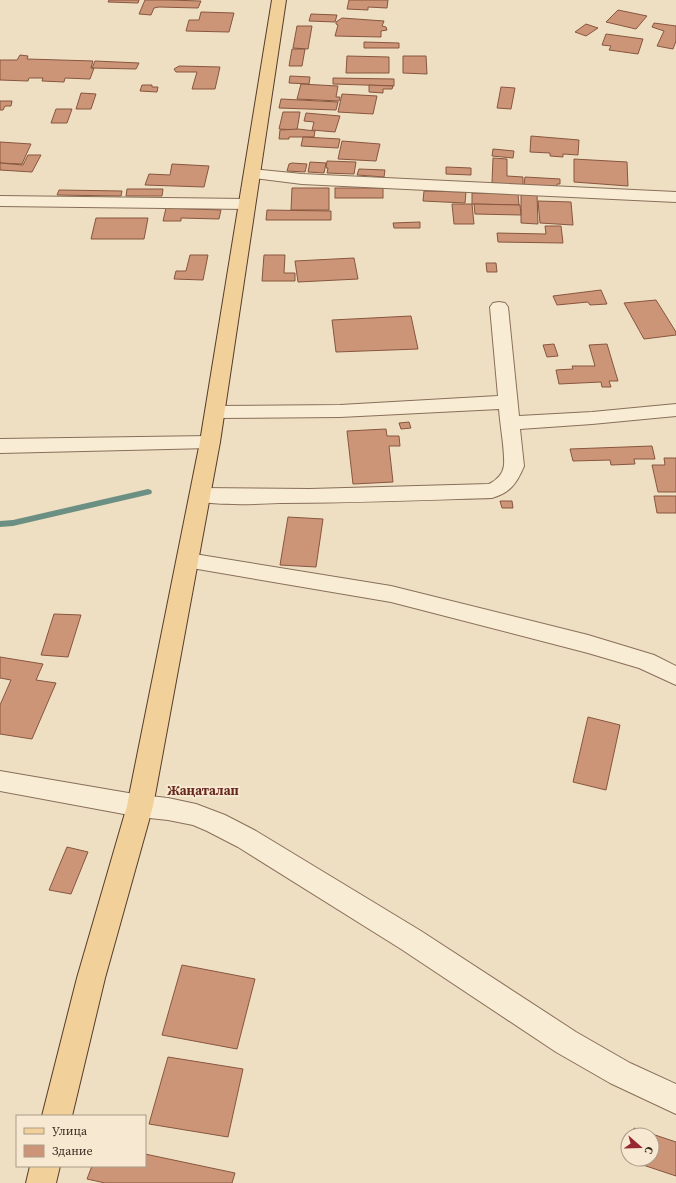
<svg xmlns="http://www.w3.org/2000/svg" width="676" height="1183" font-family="'Source Serif 4',serif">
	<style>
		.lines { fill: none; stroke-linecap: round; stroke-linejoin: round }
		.stream { fill: #6b8f83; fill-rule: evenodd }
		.building { fill: #cd9577; stroke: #87563f }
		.minor-casing { stroke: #886f59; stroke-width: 2 }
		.major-casing { stroke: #563d2d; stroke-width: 2 }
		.minor { fill: #f9ecd5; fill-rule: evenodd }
		.major { fill: #f2d099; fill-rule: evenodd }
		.labels { text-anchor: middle; stroke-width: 4; stroke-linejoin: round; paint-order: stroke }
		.quarter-label { font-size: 13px; font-weight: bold; fill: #65261c; stroke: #f6e8d1 }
	</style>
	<rect width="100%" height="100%" fill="#eedec2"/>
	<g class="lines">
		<polygon class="stream" points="148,489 151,490 152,492 151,494 13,526 0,527 0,521 13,520"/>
	</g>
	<g class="building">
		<polygon points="109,0 139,0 138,3 108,2"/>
		<polygon points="145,0 168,0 201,1 198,8 159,7 154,8 151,15 139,14"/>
		<polygon points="349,0 388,0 387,8 368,7 368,10 347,9"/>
		<polygon points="618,10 647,16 636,29 606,22"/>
		<polygon points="201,12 234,13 229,32 186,31 189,20 199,20"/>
		<polygon points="311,14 337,15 335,22 309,21"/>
		<polygon points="342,18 384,21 382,26 386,27 387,30 381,31 381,37 335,36 338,25 336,24 336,22"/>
		<polygon points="654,23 676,26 676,41 673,49 657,46 664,31 652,27"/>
		<polygon points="586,24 598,28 586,36 575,32"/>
		<polygon points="297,26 312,26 308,49 293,48"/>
		<polygon points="606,34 643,39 638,54 609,50 611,46 602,45"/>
		<polygon points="364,42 399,43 399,48 364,48"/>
		<polygon points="292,49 305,49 302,66 289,66"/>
		<polygon points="20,55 28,56 27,59 93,61 91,68 94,68 90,79 65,78 64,82 42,81 43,78 29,78 28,81 0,80 0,60 17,60"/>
		<polygon points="347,56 389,57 389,73 346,73"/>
		<polygon points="403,56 426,56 427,74 403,73"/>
		<polygon points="95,61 139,63 136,69 92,68"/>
		<polygon points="179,66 220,67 215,89 192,89 197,72 176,72 174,69"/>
		<polygon points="290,76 310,77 309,84 289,83"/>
		<polygon points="333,78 394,79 394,86 333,84"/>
		<polygon points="301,84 338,86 336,97 340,97 339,101 297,99"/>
		<polygon points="142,85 152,85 152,87 158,87 157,92 140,91"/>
		<polygon points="369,85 393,86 392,89 383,89 383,93 369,92"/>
		<polygon points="501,87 515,88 511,109 497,108"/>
		<polygon points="81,93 96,94 91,109 76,109"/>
		<polygon points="342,94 377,96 373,114 338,112"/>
		<polygon points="281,99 338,102 336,110 279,108"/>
		<polygon points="0,101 12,101 11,106 5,106 3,110 0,110"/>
		<polygon points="56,109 72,109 67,123 51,123"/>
		<polygon points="283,112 300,112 297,130 279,129"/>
		<polygon points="306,113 340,116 335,132 312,130 314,122 304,121"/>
		<polygon points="298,129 315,131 314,137 289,137 289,139 279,139 280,130"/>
		<polygon points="531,136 579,140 578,155 563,154 563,157 550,156 550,153 530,152"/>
		<polygon points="303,137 340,139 338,148 301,146"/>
		<polygon points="342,141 380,144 376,161 338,159"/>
		<polygon points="0,142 31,144 22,164 0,163"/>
		<polygon points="493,149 514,151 513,158 492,156"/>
		<polygon points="28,155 41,155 32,172 0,170 0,163 23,165"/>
		<polygon points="493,158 507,159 507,176 523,177 523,185 492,183"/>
		<polygon points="574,159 627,162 628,186 574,182"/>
		<polygon points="327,161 356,162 354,174 327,173 328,168 326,168"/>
		<polygon points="310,162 326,163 324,173 308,172"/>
		<polygon points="292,163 307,164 305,172 287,171 289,164"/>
		<polygon points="172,164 209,166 204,187 145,185 149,174 170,175"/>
		<polygon points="446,167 471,168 471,175 446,174"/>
		<polygon points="359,169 385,170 384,177 357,175"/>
		<polygon points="525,177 560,179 560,184 557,184 557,187 524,185"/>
		<polygon points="292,188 329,188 329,210 291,210"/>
		<rect x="335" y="188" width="48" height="10"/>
		<polygon points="127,189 163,189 162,196 126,196"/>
		<polygon points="59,190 122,191 121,196 57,195"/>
		<polygon points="424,191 466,192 465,203 423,201"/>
		<polygon points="472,193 518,194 519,205 472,204"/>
		<polygon points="521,194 537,194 538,224 521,223"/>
		<polygon points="538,201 571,202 573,225 540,223"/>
		<polygon points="452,204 472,204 474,224 454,224"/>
		<polygon points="474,204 520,205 521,215 475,214"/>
		<polygon points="166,208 221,210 219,219 181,218 181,221 163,221"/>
		<polygon points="267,210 331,211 331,220 266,220"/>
		<polygon points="96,218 148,218 144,239 91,239"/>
		<polygon points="420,222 420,228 394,228 393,223"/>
		<polygon points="545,226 561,226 563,243 498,242 497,233 546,234"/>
		<polygon points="190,255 208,255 203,280 174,279 176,271 186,271"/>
		<polygon points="264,255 285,255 284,273 295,273 295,281 262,281"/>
		<polygon points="354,258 358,279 298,282 295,261"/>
		<polygon points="486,263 496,263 497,272 487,272"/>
		<polygon points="601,290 607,304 590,305 588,302 557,305 553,296"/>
		<polygon points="656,300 676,332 676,335 644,339 624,303"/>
		<polygon points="411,316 418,349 336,352 332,320"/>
		<polygon points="554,344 558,356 547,357 543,345"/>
		<polygon points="607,344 618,381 609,381 611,387 602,387 601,382 559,384 556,370 573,369 572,366 595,366 589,345"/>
		<polygon points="409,422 411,428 401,429 399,423"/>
		<polygon points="386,429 387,436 399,436 400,446 389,446 393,482 353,484 347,431"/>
		<polygon points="652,446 655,459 634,459 635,464 611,465 610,460 573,461 570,449"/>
		<polygon points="664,458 676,458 676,492 658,492 652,465 665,465"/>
		<polygon points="654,496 676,496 676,513 657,513"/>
		<polygon points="500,501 512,501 513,508 502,508"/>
		<polygon points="288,517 323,519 316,567 280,565"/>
		<polygon points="54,614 81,615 68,657 41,655"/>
		<polygon points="0,657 43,664 36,680 56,683 32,739 0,734 0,705 11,680 0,678"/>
		<polygon points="588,717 620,725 606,790 573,782"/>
		<polygon points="67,847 88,852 71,894 49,890"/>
		<polygon points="182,965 255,979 237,1049 162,1035"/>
		<polygon points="168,1057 243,1069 228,1137 149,1124"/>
		<polygon points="634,1128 676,1142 676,1176 628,1160 652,1159 652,1135 633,1135"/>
		<polygon points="145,1154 235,1173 232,1183 105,1183 87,1179 92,1166 145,1166"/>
	</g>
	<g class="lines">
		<defs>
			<g id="minor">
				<polygon points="252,169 302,174 676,192 676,202 302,184 246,177 244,174 246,171"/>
				<polygon points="0,196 247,199 253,201 255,204 253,207 247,209 0,206"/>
				<path d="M499,302L505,303L508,307L519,416L592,412L676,404V416L592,424L520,429L524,466C517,483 510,493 492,498C422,500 351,503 281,503C257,504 215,506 193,500L190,495L193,490L200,488L310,489L489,484C497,480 503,474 504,465C505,450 500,425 499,409L340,417L215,418L208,416L205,412L208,408L215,406L340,405L498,396L490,307L493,303Z"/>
				<polygon points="210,436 217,437 220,442 217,447 210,448 0,453 0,439"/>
				<polygon points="188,553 391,586 588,635 654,655 676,666 676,685 639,668 588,653 391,602 180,566 177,561 180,556"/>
				<polygon points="0,771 140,795 168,798 196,804 225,815 256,831 421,931 576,1032 630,1063 676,1084 676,1114 610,1083 556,1052 401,949 238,847 207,831 193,825 168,820 140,817 0,791"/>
			</g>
			<g id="major">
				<polygon points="272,0 286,0 220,442 153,806 105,978 72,1116 42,1116 77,978 127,806 200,442"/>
				<polygon points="30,1166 60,1166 56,1183 26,1183"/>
			</g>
		</defs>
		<use href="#minor" class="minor-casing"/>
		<use href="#major" class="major-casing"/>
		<use href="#minor" class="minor"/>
		<use href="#major" class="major"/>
	</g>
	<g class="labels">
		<g class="quarter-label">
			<text x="203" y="795">Жаңаталап</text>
		</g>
	</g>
	<rect x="16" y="1115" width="130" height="52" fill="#f6e8d1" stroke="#aa9b89"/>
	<rect x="24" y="1128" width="20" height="6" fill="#f2d099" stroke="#aa9b89"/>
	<text x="52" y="1135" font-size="12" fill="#38281d">Улица</text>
	<rect x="24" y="1145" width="20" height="12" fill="#cd9577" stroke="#aa9b89"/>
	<text x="52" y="1155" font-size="12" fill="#38281d">Здание</text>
	<g transform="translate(640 1147) rotate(110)"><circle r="19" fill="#f6e8d1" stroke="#aa9b89"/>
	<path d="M0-3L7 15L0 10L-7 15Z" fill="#972831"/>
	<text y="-6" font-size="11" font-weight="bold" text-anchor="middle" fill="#38281d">С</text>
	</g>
</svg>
